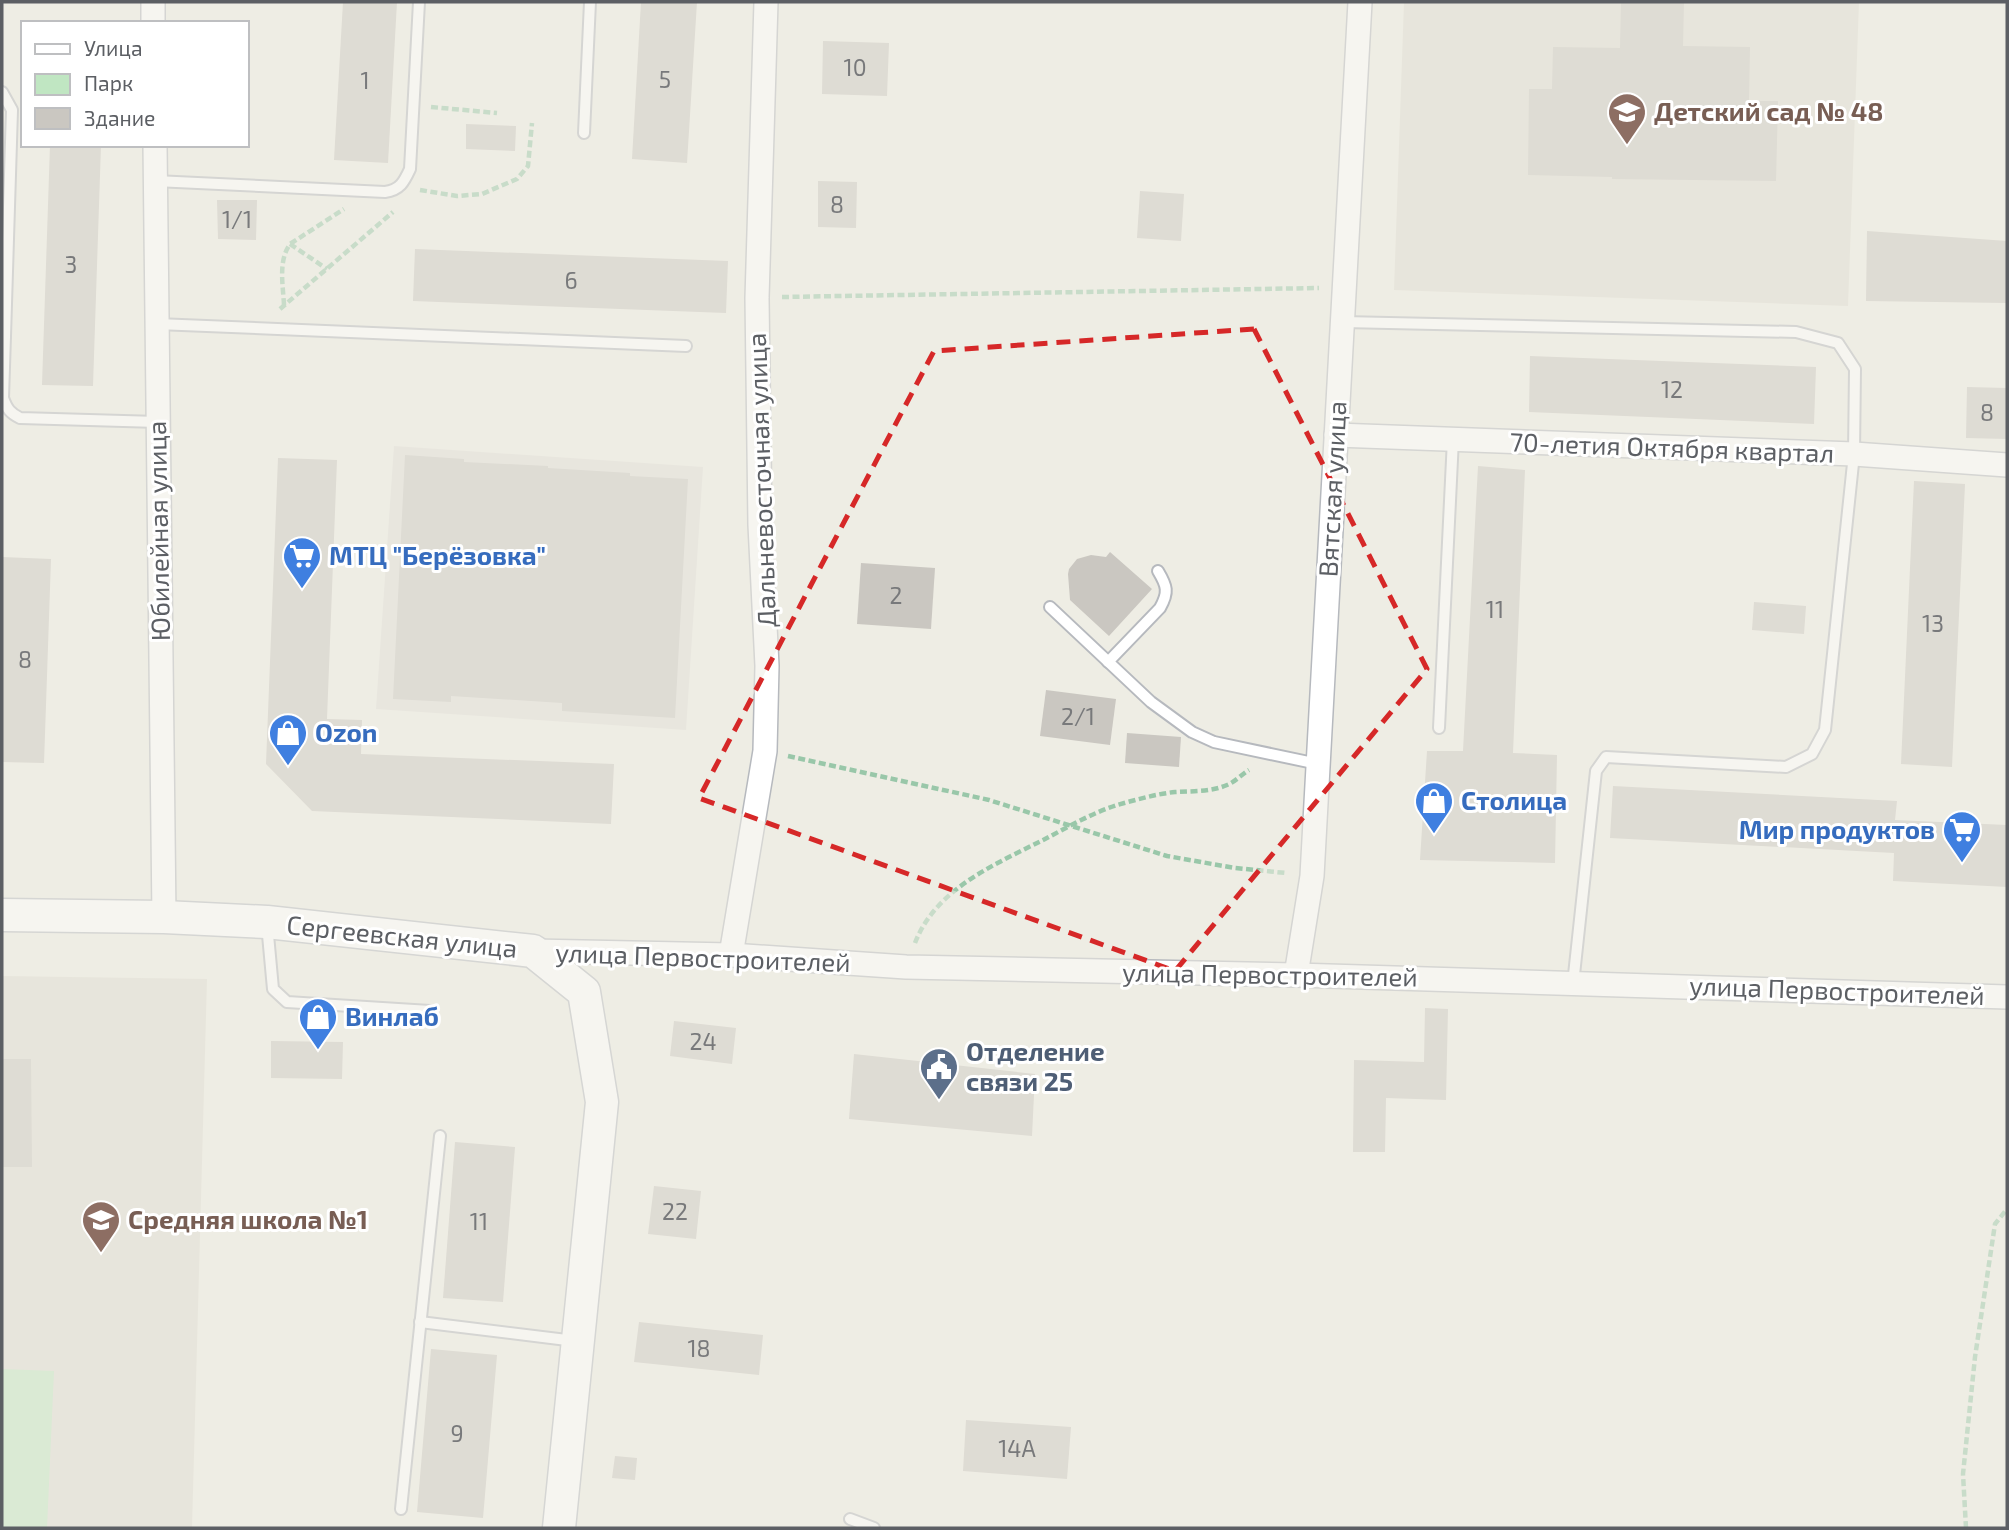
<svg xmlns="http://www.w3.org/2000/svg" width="2009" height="1530" font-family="'Exo 2',sans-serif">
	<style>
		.industrial { fill: #e0ded8 }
		.education { fill: #dedcd2 }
		.green { fill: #c0e6c2 }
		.building { fill: #cac7c1 }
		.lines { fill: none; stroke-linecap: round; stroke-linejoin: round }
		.service-casing { stroke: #b6b9be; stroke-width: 14 }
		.minor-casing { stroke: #b6b9be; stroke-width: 26 }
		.secondary-casing { stroke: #b7bac0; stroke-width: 35 }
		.path { stroke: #99c7a9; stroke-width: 4.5; stroke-dasharray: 7 3.5; stroke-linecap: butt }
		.service { stroke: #fff; stroke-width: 10 }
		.minor { stroke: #fff; stroke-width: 23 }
		.secondary { stroke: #fff; stroke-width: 32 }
		.marked { fill: none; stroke: #d62828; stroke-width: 5; stroke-dasharray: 14 9; stroke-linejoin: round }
		.labels { text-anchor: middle; stroke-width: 6; stroke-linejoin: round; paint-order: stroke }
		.number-label { font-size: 23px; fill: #78797b }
		.education-label { font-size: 26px; font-weight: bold; fill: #785e54; stroke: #fff; text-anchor: start }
		.street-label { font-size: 26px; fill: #5c5f64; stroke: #fff }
		.shop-label { font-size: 26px; font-weight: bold; fill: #366cbe; stroke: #fff; text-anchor: start }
		.service-label { font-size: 26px; font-weight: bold; fill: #4e5e75; stroke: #fff; text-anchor: start }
	</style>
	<rect width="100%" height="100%" fill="#eeede4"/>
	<polygon class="industrial" points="394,446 703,467 686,730 376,709"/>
	<g class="education">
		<polygon points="1404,2 1859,2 1848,306 1394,290"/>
		<polygon points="2,976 207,979 192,1528 2,1528"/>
	</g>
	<polygon class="green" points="2,1369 54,1371 47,1528 2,1528"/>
	<g class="building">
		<polygon points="343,2 397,2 388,163 334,160"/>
		<polygon points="641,2 697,2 687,163 632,159"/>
		<polygon points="1621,2 1684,2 1683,46 1750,47 1749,101 1778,101 1776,181 1612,179 1612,177 1528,175 1529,89 1552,89 1553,47 1620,48"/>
		<polygon points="823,41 889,43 887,96 822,94"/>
		<polygon points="466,124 516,126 515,151 466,149"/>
		<polygon points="50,145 101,145 93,386 42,385"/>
		<polygon points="818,181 857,182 856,228 818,227"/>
		<polygon points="1140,191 1184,194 1181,241 1137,238"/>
		<polygon points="217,200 257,200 256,240 218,239"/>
		<polygon points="1867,231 2007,241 2007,303 1866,301"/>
		<polygon points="415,249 728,261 726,313 413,301"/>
		<polygon points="1530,356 1816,367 1814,424 1529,412"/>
		<polygon points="1967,387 2007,388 2007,439 1966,438"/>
		<polygon points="405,455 464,459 464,462 548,466 548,468 630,473 630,476 688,479 675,718 562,711 562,703 451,696 451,702 393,699"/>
		<polygon points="278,458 337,460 327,719 362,720 361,754 614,764 611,824 312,811 266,764"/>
		<polygon points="1478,466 1525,470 1513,753 1557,755 1555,863 1420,860 1427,751 1463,751"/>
		<polygon points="1914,481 1965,484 1952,767 1901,764"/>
		<polygon points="1110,552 1152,589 1109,636 1070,600 1068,574 1069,569 1077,559 1091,555 1106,557"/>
		<polygon points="2,557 51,559 44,763 2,762"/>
		<polygon points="861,563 935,568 931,629 857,624"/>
		<polygon points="1754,602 1806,606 1804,634 1752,630"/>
		<polygon points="1046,690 1116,699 1110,745 1040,736"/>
		<polygon points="1127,733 1181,737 1179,767 1125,763"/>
		<polygon points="1613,786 1897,801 1895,820 2007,825 2007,887 1893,881 1894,853 1610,838"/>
		<polygon points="1425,1008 1448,1009 1446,1100 1386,1098 1385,1152 1353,1152 1354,1060 1424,1062"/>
		<polygon points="674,1021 736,1028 732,1064 670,1056"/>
		<polygon points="271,1041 343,1042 342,1079 271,1078"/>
		<polygon points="854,1054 1035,1074 1032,1136 849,1119"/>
		<polygon points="2,1059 31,1059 32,1167 2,1167"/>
		<polygon points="455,1142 515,1147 503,1302 443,1298"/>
		<polygon points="654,1186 701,1191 696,1239 648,1234"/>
		<polygon points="639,1322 763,1335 759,1375 634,1362"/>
		<polygon points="431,1349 497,1355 483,1518 417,1512"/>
		<polygon points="966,1420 1071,1427 1067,1479 963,1471"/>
		<polygon points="615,1456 637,1458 635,1480 612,1478"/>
	</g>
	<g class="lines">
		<defs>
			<g id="service">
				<polyline points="2,92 12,110 5,336 2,336"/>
				<polyline points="584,133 590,2"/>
				<path d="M155,181L385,192C400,190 404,182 410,169L419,2"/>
				<polyline points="1343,322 1796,332 1838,343 1855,369 1854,454 1825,730 1812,754 1786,767 1606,757 1596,771 1573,984"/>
				<polyline points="157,324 686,346"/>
				<path d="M5,336L3,398C7,409 10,413 20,418L158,422"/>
				<polyline points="1050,607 1151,702 1192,732 1214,742 1318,764"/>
				<path d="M1108,662L1160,608C1169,592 1167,586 1158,571"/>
				<polyline points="1439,728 1453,439"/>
				<polyline points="267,924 273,989 287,1002 430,1011"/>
				<polyline points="420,1322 575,1341"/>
				<polyline points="401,1509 440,1136"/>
				<polyline points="850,1519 874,1528"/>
			</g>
			<g id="minor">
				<polyline points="153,2 153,23"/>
				<polyline points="155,145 164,917"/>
				<polyline points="1336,435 1854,454 2007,465"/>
				<polyline points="533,951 731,955 906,967 1296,975 2007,997"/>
				<polyline points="731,955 765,751 767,666 760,525 757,298 766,2"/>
				<polyline points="1296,975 1312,876 1360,2"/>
			</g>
			<polyline id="secondary" points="2,915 164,917 267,922 533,951 584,992 602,1102 559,1528"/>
		</defs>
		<use href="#service" class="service-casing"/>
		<use href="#minor" class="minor-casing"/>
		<use href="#secondary" class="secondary-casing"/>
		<g class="path">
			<polyline points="431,107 497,113"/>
			<polyline points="420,190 457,196 482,194 517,179 528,166 532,123"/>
			<polyline points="290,244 327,269"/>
			<polyline points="782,297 1319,288"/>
			<path d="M284,305C283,285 278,261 290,244L344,209"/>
			<polyline points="280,309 393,212"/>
			<polyline points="788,756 989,800 1167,856 1235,868 1286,873"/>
			<path d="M915,943C936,888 996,864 1045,839C1068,827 1092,813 1117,805C1135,800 1156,794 1175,792C1192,791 1211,792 1227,785C1235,782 1242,774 1249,770"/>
			<polyline points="1966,1528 1963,1474 1975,1357 1995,1224 2007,1209"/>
		</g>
		<use href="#service" class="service"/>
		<use href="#minor" class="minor"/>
		<use href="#secondary" class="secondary"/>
	</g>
	<path d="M0 0H2009V1530H0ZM1254,329L1427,669L1175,971L699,798L934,351Z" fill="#eeede4" fill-opacity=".55" fill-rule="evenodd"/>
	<path class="marked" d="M1254,329L1427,669L1175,971L699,798L934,351Z"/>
	<defs>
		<symbol id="school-pin" viewBox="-11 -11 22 30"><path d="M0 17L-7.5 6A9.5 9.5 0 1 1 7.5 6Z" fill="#8d6e63" stroke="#fff"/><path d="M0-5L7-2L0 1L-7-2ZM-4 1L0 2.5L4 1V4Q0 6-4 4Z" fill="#fff"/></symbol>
		<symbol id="supermarket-pin" viewBox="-11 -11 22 30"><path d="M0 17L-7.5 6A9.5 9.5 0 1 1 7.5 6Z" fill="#3f7fe0" stroke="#fff"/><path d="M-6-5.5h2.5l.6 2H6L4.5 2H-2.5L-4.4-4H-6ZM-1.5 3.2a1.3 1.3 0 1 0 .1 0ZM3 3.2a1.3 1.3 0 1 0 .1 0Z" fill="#fff"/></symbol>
		<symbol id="shop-pin" viewBox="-11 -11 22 30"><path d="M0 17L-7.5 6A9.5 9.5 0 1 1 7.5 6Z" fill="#3f7fe0" stroke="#fff"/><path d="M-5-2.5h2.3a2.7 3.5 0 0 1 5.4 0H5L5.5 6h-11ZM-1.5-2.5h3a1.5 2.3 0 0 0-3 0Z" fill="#fff"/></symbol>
		<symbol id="civic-pin" viewBox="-11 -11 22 30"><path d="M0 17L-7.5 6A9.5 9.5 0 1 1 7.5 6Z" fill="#5c6f8a" stroke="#fff"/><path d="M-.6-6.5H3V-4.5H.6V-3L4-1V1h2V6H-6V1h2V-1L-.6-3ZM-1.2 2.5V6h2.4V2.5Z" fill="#fff"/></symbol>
	</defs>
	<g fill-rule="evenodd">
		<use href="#school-pin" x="1605" y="90" width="44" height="60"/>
		<use href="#supermarket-pin" x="280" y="534" width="44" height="60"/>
		<use href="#shop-pin" x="266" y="711" width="44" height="60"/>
		<use href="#shop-pin" x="1412" y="779" width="44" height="60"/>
		<use href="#supermarket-pin" x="1940" y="808" width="44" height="60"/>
		<use href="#shop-pin" x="296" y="995" width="44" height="60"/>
		<use href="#civic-pin" x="917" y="1045" width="44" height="60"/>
		<use href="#school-pin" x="79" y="1198" width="44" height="60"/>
	</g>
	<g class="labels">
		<g class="number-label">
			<text x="855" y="76">10</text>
			<text x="665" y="88">5</text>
			<text x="365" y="89">1</text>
			<text x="837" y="213">8</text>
			<text x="237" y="228">1/1</text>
			<text x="71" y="273">3</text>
			<text x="571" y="289">6</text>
			<text x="1672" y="398">12</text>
			<text x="1987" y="421">8</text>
			<text x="896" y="604">2</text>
			<text x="1495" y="618">11</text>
			<text x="1933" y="632">13</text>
			<text x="25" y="668">8</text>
			<text x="1078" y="725">2/1</text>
			<text x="703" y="1050">24</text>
			<text x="675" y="1220">22</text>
			<text x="479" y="1230">11</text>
			<text x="699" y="1357">18</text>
			<text x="457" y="1442">9</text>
			<text x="1017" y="1457">14А</text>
		</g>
		<g class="education-label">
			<text x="1654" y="121">Детский сад № 48</text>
			<text x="128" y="1229">Средняя школа №1</text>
		</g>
		<g class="street-label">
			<text transform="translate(1672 448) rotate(2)" y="9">70-летия Октября квартал</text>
			<text transform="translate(762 480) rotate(-92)" y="9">Дальневосточная улица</text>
			<text transform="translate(1333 489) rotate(-87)" y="9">Вятская улица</text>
			<text transform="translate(159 531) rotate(-91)" y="9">Юбилейная улица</text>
			<text transform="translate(402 937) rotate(6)" y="9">Сергеевская улица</text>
			<text transform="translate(703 958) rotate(2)" y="9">улица Первостроителей</text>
			<text transform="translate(1270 975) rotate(1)" y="9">улица Первостроителей</text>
			<text transform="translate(1837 991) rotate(2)" y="9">улица Первостроителей</text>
		</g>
		<g class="shop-label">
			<text x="329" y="565">МТЦ "Берёзовка"</text>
			<text x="315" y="742">Ozon</text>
			<text x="1461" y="810">Столица</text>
			<text x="1935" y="839" text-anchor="end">Мир продуктов</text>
			<text x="345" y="1026">Винлаб</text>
		</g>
		<g class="service-label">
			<text x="966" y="1061">Отделение<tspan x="966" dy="30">связи 25</tspan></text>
		</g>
	</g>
	<rect width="2009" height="1530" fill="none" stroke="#5c5f64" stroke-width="7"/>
	<rect x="21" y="21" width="228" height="126" fill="#ffffff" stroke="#bebfc1" stroke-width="2"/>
	<rect x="35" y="44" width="35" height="10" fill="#ffffff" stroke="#bebfc1" stroke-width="2"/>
	<text x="84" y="56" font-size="21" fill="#5c5f64">Улица</text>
	<rect x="35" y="74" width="35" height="21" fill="#c0e6c2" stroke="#bebfc1" stroke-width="2"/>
	<text x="84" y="91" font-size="21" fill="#5c5f64">Парк</text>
	<rect x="35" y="108" width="35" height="21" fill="#cac7c1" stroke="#bebfc1" stroke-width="2"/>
	<text x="84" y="126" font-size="21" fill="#5c5f64">Здание</text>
</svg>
